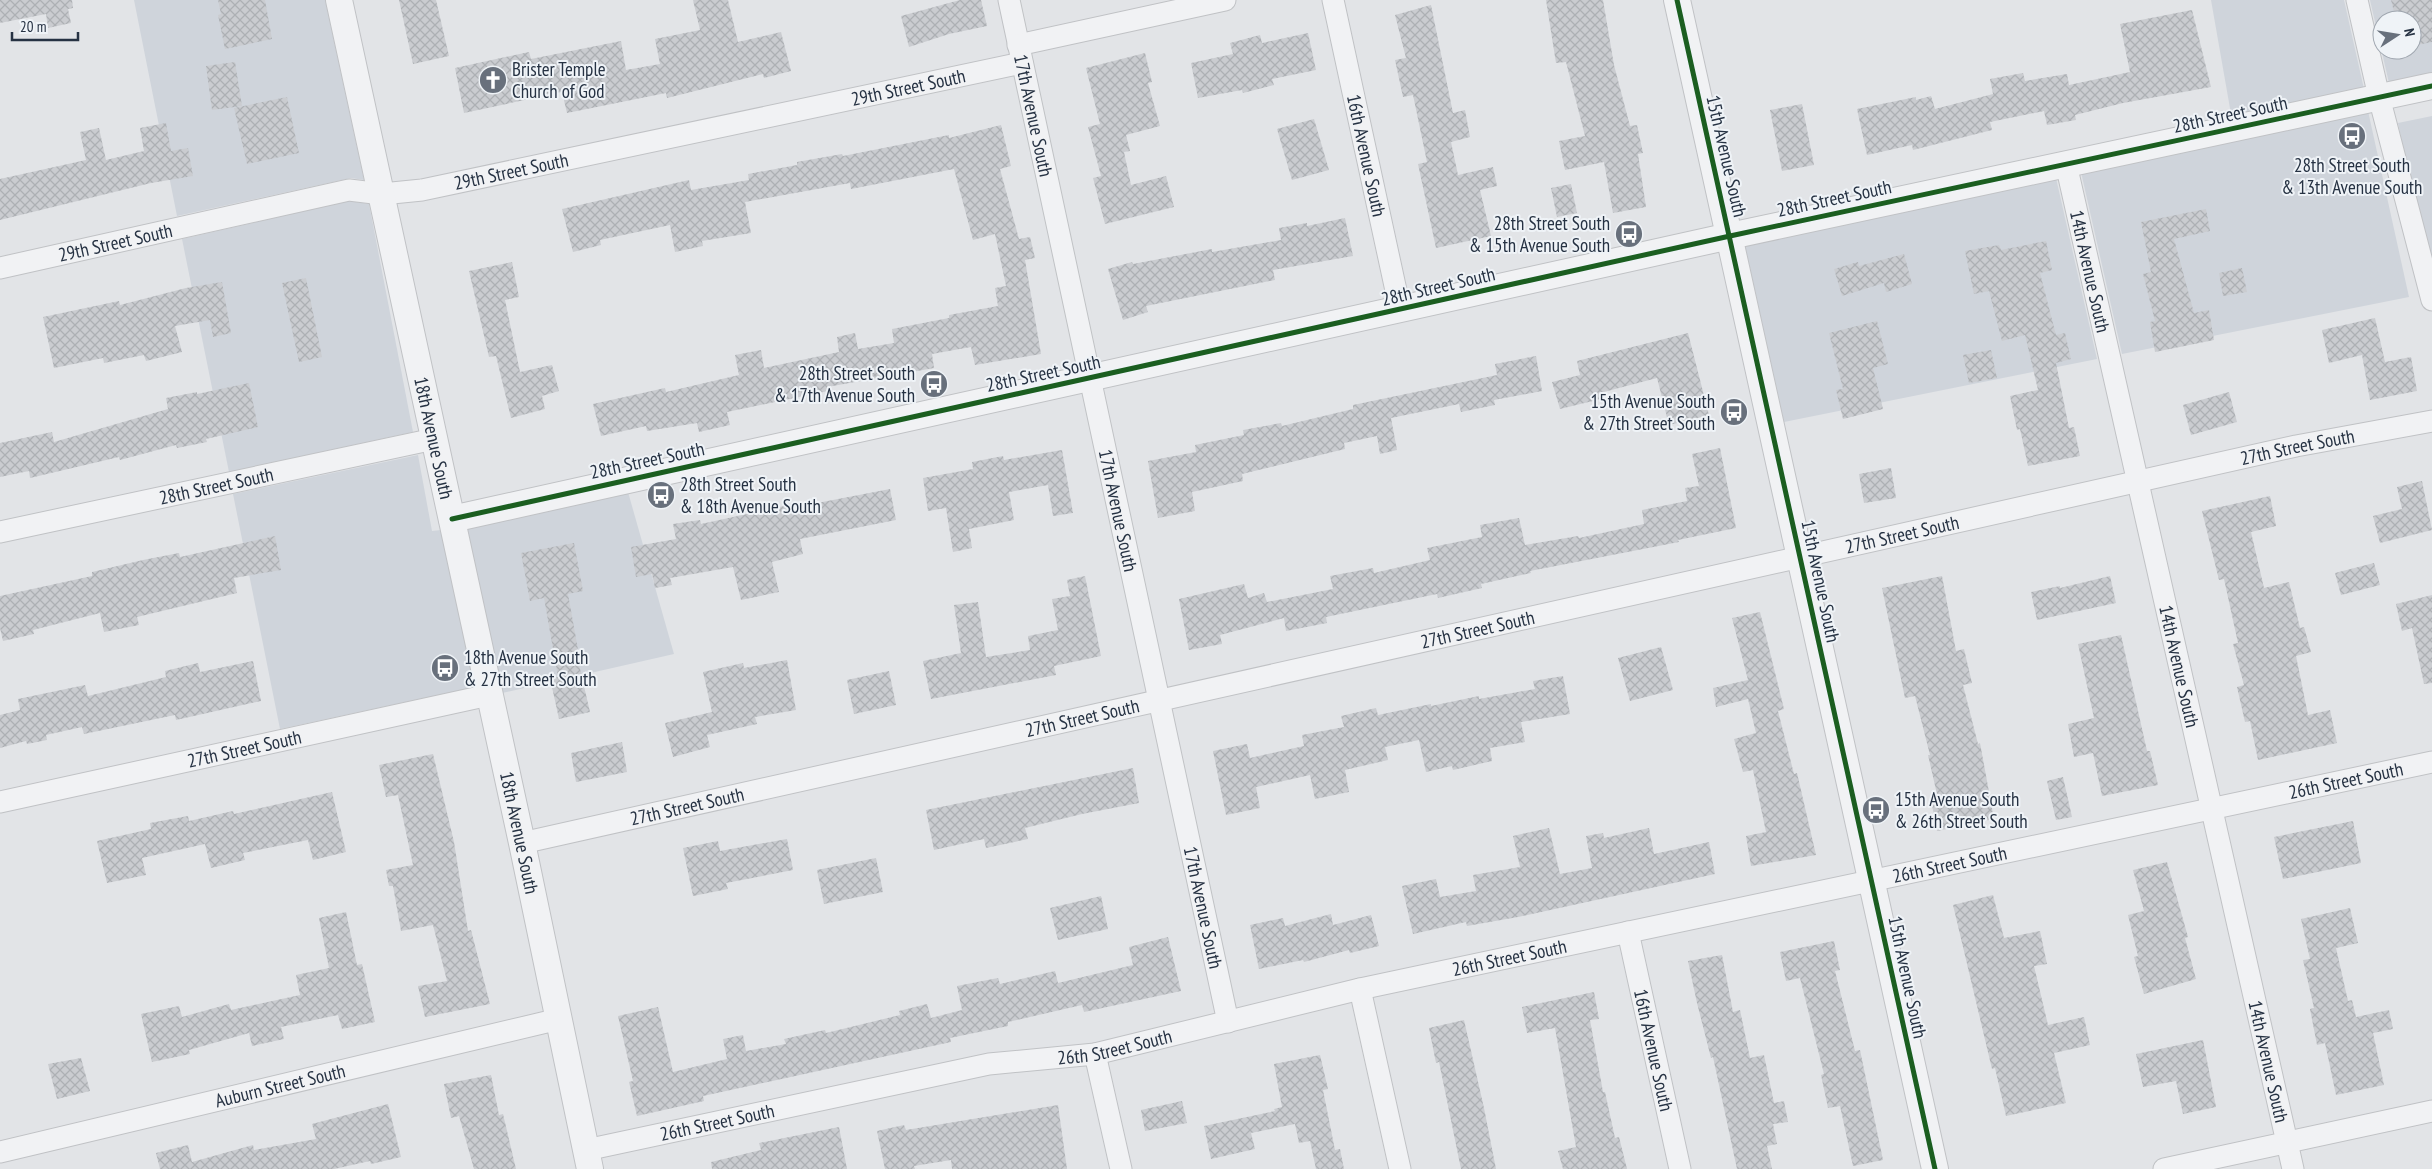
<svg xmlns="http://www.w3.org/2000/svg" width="2432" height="1169" font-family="'PT Sans Narrow',sans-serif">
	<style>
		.built { fill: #cfd4db; fill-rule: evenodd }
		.building { fill: url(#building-cross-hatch) }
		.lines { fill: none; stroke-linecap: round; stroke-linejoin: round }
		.minor-casing { stroke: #c0c2c5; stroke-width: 23 }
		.tertiary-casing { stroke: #c0c2c5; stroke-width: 28 }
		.minor { stroke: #f1f2f4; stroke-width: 21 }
		.tertiary { stroke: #f1f2f4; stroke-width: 26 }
		.cycleway-casing { stroke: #eff3f7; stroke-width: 8 }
		.cycleway { stroke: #1b5e20; stroke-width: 5 }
		.labels { text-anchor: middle; stroke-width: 4; stroke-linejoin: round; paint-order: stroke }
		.poi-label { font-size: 19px; fill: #263243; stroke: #eff3f7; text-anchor: start }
		.street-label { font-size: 19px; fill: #263243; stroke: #eff3f7 }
	</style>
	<defs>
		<pattern id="building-cross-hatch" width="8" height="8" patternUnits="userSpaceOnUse" patternTransform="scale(1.25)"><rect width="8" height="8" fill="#caccd0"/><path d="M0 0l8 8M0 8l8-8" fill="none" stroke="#adb0b4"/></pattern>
	</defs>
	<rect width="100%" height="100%" fill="#e2e4e7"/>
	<g class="built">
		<polygon points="134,0 325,0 364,180 351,178 177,216"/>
		<polygon points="2211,0 2344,0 2364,89 2183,127 2231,114"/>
		<path d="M2370,0H2432V74L2389,83ZM2382,20H2412V50H2382Z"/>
		<polygon points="2368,111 2409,297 2122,354 2081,172"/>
		<polygon points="2432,116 2432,281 2398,123"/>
		<polygon points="2056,178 2097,359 1784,422 1745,245"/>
		<polygon points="349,201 369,204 413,432 229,472 182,239"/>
		<polygon points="418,455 432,531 441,530 475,687 280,729 233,494"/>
		<polygon points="628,492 674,654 502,693 467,527"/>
	</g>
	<g class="building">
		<polygon points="0,0 72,0 73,8 68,9 71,23 48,28 46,14 0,23"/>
		<polygon points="218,0 265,0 272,39 225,49 218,15 221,14"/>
		<polygon points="399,0 436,0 449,56 413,64"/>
		<polygon points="693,0 728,0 738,42 781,32 791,71 764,78 763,74 667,98 666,93 567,113 562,92 464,113 455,68 529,52 531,59 621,41 626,70 660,64 655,39 700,30"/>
		<polygon points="960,0 981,0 987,26 949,34 909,47 901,16"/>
		<polygon points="1546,0 1603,0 1614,65 1630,126 1637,125 1643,153 1638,154 1646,207 1613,213 1604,162 1565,170 1559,141 1585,136 1566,62 1556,63"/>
		<polygon points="2391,0 2432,0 2432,42 2412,46 2412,20 2396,20"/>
		<polygon points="1431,5 1453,113 1465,110 1470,137 1451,142 1458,175 1493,167 1497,186 1480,190 1491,236 1436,248 1418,164 1427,162 1413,95 1403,97 1395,60 1406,58 1395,15"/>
		<polygon points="2192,10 2211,87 2123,103 2075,115 2076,120 2047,125 2044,111 1990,122 1992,130 1913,150 1912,145 1867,155 1857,109 1916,97 1916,100 1931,96 1935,109 1993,94 1990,79 2023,73 2025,81 2067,74 2069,85 2130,72 2120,24"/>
		<polygon points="1308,33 1316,70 1272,79 1274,85 1243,93 1242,90 1198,98 1191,63 1233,54 1230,43 1260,35 1262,43"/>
		<polygon points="1145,53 1152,82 1148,83 1160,126 1126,135 1130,151 1124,152 1131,185 1166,176 1174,207 1105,224 1093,178 1101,176 1088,127 1100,124 1086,68"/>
		<polygon points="235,62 242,106 212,110 206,66"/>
		<polygon points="287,97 299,153 247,164 234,108"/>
		<polygon points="1802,104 1814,165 1782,171 1770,110"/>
		<polygon points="1314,119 1329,170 1292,180 1277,129"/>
		<polygon points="166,123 171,151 188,148 193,176 151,183 0,220 0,179 86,160 80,132 99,128 106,160 144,151 140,128"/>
		<polygon points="1001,125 1011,166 1000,169 1019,239 1030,237 1035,258 1025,260 1041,354 975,365 971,347 932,354 934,368 827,387 828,391 727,412 730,425 699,432 697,423 647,431 646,426 601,436 593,404 665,388 666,392 739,375 735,355 761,350 764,368 839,352 837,337 855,333 858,349 894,343 892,329 949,318 949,315 998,306 995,288 1006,286 995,234 973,240 954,169 851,189 850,183 745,202 751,233 702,241 703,246 675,252 670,225 600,240 601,245 573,252 562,209 689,180 691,190 749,180 748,174 797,165 797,162 842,154 843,156 949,135 949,138"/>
		<polygon points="1571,184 1577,213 1557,217 1551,188"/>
		<polygon points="2206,209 2210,231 2174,239 2194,313 2209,310 2214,340 2155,352 2150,322 2155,321 2143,274 2151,272 2141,222"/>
		<polygon points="1345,218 1353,256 1273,270 1275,280 1146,306 1148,312 1123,320 1108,269 1132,262 1133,264 1212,249 1212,252 1281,240 1279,228 1307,223 1307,226"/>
		<polygon points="2046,241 2052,270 2040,273 2056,335 2065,333 2071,359 2056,363 2069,428 2074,427 2080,456 2028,466 2020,429 2017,430 2010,396 2038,390 2025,335 2002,341 1989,291 1974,294 1965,251 1999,245 2001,250"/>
		<polygon points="1904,254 1912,284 1886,292 1884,283 1842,296 1834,269 1858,262 1859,266"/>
		<polygon points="512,262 519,297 505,300 520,372 552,365 559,391 542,396 545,409 511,418 496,356 489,357 469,271"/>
		<polygon points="2242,268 2247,292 2223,296 2219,273"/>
		<polygon points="306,278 322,357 299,362 282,283"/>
		<polygon points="222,282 231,333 213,337 210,320 175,326 182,352 146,361 144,355 104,363 103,358 54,368 43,317 119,301 120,305 186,288"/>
		<polygon points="2375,318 2385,362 2411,357 2417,391 2370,400 2362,355 2329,363 2322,330"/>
		<polygon points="1877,321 1888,364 1873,368 1883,409 1843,419 1836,390 1843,389 1829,333"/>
		<polygon points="1688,333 1709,415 1669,425 1657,378 1600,393 1601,399 1560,409 1552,382 1580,375 1577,361"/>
		<polygon points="1991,350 1997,378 1969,383 1963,355"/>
		<polygon points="1536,356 1542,391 1494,400 1495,405 1461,412 1459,404 1391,418 1397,450 1380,454 1377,436 1344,443 1345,449 1242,474 1243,481 1192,492 1195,511 1158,518 1148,461 1196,452 1195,445 1244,435 1243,430 1281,423 1282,426 1353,409 1353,405 1497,375 1495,364"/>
		<polygon points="249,383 258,427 206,439 207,442 177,448 176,445 120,460 119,457 30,478 29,471 0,477 0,443 52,432 54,442 168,409 166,398 197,392 197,394"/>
		<polygon points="2229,392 2237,422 2191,435 2183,405"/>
		<polygon points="1720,448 1736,528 1678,540 1679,542 1530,571 1531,573 1481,584 1482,588 1438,598 1437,594 1326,617 1327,623 1286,631 1284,618 1220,635 1222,644 1189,650 1179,599 1244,584 1248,598 1264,593 1267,602 1333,589 1330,576 1373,568 1374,573 1430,560 1427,548 1482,537 1480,525 1519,518 1525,545 1578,536 1579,538 1644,524 1642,510 1687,501 1685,488 1699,486 1692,454"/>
		<polygon points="1062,450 1073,513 1053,516 1048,485 1009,492 1014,520 969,529 972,548 953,552 946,508 928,511 923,478 973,469 972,462 1003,456 1004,460"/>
		<polygon points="1891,468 1896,498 1864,503 1859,474"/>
		<polygon points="2422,481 2432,530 2380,543 2373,516 2402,509 2397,487"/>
		<polygon points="890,489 896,520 800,539 803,554 772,562 779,592 741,600 733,567 670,578 672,585 655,588 652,574 636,577 631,547 676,539 673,524 700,520 701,524 811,500 812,504"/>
		<polygon points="2270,496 2276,526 2251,532 2264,588 2289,582 2300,628 2304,627 2311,652 2296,656 2308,715 2330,710 2337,743 2258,760 2250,721 2245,722 2237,687 2244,685 2233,644 2238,643 2224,579 2219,580 2202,511"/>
		<polygon points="275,536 281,570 234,578 237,593 137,617 139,625 104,632 100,613 33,630 34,634 3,641 0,628 0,596 92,576 92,572 143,560 179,553 180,557"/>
		<polygon points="574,543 583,591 568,594 579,655 577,656 590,712 559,719 550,678 558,677 544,598 530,601 521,553"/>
		<polygon points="2374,563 2380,585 2341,595 2335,573"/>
		<polygon points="1085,576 1101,656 1054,666 1056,675 931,699 923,661 961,653 954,605 978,602 986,657 1030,650 1028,636 1058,630 1052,599 1070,596 1067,580"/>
		<polygon points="1942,576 1956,651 1964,649 1972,683 1963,685 1978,744 1980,743 1994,819 1937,831 1932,805 1939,803 1928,755 1930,755 1915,696 1905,698 1882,588"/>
		<polygon points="2110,576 2116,603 2037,620 2031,592 2060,586 2060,588"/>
		<polygon points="2432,595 2432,683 2424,684 2412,628 2402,631 2396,604"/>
		<polygon points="1760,612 1784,709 1778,711 1794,774 1797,773 1816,855 1751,866 1746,836 1766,832 1753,770 1743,772 1734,739 1756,733 1748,699 1716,707 1713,688 1748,680 1732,618"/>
		<polygon points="2121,635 2147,751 2150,751 2158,785 2102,796 2093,753 2074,757 2068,724 2094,718 2078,644"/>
		<polygon points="1661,647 1673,690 1630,701 1618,658"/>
		<polygon points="787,660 796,710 755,717 757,724 707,735 710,747 673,757 665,723 712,712 703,672 743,663 744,668"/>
		<polygon points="253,661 261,701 176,720 175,715 84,734 82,727 46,735 47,740 27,744 26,741 0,748 0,715 20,710 18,699 85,685 88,696 166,677 165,671 198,663 200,672"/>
		<polygon points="889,671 896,705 854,714 847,680"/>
		<polygon points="1563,676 1570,714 1521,722 1525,742 1490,748 1492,761 1453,770 1452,766 1426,772 1419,740 1385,747 1388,760 1345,770 1349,792 1315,799 1310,775 1256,787 1260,808 1226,815 1213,751 1247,744 1250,758 1304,746 1302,735 1344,727 1341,716 1376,708 1378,715 1431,704 1431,706 1479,696 1479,699 1535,689 1533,681"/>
		<polygon points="622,742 627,772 576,782 571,753"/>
		<polygon points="433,754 454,842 468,931 471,930 490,1004 425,1017 418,986 447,981 433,925 401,931 393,886 389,886 386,870 413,865 398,795 386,797 379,765"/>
		<polygon points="1133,768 1139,803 1082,814 1025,828 1028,839 986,848 984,839 934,850 926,810"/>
		<polygon points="2063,777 2072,817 2056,820 2047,781"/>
		<polygon points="332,792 346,852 313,860 308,840 243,853 245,860 211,868 205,844 142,858 146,875 107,883 97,841 151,829 150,823 188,816 189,821 233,811 234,814"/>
		<polygon points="2353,821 2361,863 2283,879 2274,837"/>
		<polygon points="1549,828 1560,874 1592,868 1586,836 1603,833 1604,838 1649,828 1654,854 1709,842 1715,874 1518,917 1467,926 1466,922 1413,934 1402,886 1436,879 1440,897 1476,891 1473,875 1520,867 1513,836"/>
		<polygon points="787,839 793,870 726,883 728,889 693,896 683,848 718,841 720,851"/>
		<polygon points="876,858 883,892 824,904 817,870"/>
		<polygon points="2167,862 2188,937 2185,938 2196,979 2144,994 2134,957 2138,956 2128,915 2144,911 2133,870"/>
		<polygon points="1993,895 2004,938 2040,931 2047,964 2034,966 2048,1025 2084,1017 2090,1045 2054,1053 2066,1103 2006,1116 1995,1068 1992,1069 1953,905"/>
		<polygon points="1101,896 1108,929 1058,940 1050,908"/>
		<polygon points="2350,908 2358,943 2336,948 2348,1001 2352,1000 2356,1017 2389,1010 2393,1029 2373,1033 2384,1085 2336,1095 2325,1043 2317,1045 2310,1009 2314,1008 2303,960 2310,959 2301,919"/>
		<polygon points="346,912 357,965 362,964 375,1022 342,1029 338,1015 281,1027 284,1039 252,1046 249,1033 189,1050 190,1054 152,1062 141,1014 179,1006 182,1017 229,1004 231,1010 300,995 296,975 329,968 319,918"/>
		<polygon points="1331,914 1333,925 1371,915 1379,946 1350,953 1349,950 1304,962 1303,960 1259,969 1250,925 1283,918 1285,926"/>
		<polygon points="1168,937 1181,991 1084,1012 1082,1005 1008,1022 1008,1026 950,1038 951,1042 703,1096 704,1101 637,1116 629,1082 633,1081 618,1016 658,1007 673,1072 727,1059 723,1039 743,1035 746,1051 786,1044 784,1039 825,1030 826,1033 900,1015 899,1011 927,1004 931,1018 962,1010 957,986 998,978 1000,984 1055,971 1058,983 1133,965 1129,947"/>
		<polygon points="1834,941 1840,970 1835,971 1855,1051 1860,1050 1883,1160 1853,1166 1840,1106 1828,1108 1821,1075 1824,1074 1800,978 1786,981 1780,952"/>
		<polygon points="1722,955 1733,1012 1740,1010 1750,1058 1764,1055 1774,1103 1784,1101 1788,1122 1773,1124 1777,1144 1767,1146 1772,1169 1737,1169 1713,1057 1711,1058 1697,1003 1688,961"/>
		<polygon points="1594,992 1599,1019 1590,1020 1603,1092 1605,1092 1615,1138 1619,1137 1627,1169 1563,1169 1558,1151 1576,1147 1555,1028 1527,1033 1522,1007"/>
		<polygon points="1464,1020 1484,1108 1496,1169 1461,1169 1439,1062 1436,1063 1429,1028"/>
		<polygon points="2203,1040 2216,1107 2183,1114 2176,1081 2143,1087 2136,1054"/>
		<polygon points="1320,1055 1328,1089 1323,1090 1335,1150 1340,1149 1344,1169 1316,1169 1310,1141 1299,1143 1295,1124 1251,1133 1255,1149 1211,1159 1204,1126 1275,1111 1274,1109 1282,1107 1274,1064"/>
		<polygon points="81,1058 90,1091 57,1099 48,1064"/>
		<polygon points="491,1075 499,1115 503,1114 516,1169 474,1169 459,1116 451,1118 444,1084"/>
		<polygon points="1182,1101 1187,1123 1145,1131 1141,1110"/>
		<polygon points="388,1104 401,1157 371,1164 370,1161 334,1169 160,1169 156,1153 188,1145 192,1162 253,1145 254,1150 316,1139 312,1124"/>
		<polygon points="1058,1105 1067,1169 952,1169 951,1160 914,1166 915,1169 885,1169 877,1131 904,1125 906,1130"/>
		<polygon points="839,1127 847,1169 712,1169 711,1162 761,1150 759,1143"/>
	</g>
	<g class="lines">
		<defs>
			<g id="minor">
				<path id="s1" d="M1009,0L1228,1022"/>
				<path id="s2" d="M1333,0L1400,309"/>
				<polyline points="2357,0 2379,97 2432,300"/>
				<polyline points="1018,45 1225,0"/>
				<path id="s3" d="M2066,164L2293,1169"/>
				<path id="s4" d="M0,268L349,190L382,194L422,190L1022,63"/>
				<path id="s5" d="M0,532L434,439"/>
				<path id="s6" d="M0,802L489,695"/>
				<path id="s7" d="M522,843L2296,446L2432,421"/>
				<path id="s8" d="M1628,932L1680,1169"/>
				<polyline points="1360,989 1400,1169"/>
				<polyline points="1095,1054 1121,1169"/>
				<path id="s9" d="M586,1150L989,1064L1095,1054L1360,989L2432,762"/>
				<path id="s10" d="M0,1152L559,1019"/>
				<polyline points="2164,1169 2432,1111"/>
			</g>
			<g id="tertiary">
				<path id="s11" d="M339,0L522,843L590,1169"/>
				<polyline points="1677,0 1935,1169"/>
				<polyline points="452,519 1730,236 2432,86"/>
			</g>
		</defs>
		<use href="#minor" class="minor-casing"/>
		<use href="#tertiary" class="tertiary-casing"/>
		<use href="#minor" class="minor"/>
		<use href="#tertiary" class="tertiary"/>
		<defs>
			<g id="cycleway">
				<polyline points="1677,0 1935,1169"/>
				<polyline points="452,519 1730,236 2432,86"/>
			</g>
		</defs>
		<use href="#cycleway" class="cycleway-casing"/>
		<use href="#cycleway" class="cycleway"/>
	</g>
	<defs>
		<symbol id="church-disc" viewBox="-11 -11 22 22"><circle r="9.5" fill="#68707c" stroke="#eff3f7"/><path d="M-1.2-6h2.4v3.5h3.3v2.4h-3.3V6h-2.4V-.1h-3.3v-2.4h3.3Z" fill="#fff"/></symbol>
		<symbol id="bus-disc" viewBox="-11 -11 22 22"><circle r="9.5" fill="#68707c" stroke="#eff3f7"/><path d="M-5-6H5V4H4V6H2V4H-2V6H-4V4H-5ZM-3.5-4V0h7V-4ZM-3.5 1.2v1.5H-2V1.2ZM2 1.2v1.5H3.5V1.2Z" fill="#fff"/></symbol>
	</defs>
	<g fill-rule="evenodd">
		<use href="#church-disc" x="477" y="64" width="32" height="32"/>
		<use href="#bus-disc" x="2336" y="120" width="32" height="32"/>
		<use href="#bus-disc" x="1613" y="218" width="32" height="32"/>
		<use href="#bus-disc" x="918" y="368" width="32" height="32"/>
		<use href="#bus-disc" x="1718" y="396" width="32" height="32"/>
		<use href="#bus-disc" x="645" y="479" width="32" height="32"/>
		<use href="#bus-disc" x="429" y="652" width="32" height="32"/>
		<use href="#bus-disc" x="1860" y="794" width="32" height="32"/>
	</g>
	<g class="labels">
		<g class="poi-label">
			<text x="512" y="76">Brister Temple<tspan x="512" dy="22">Church of God</tspan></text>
			<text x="2352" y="172" text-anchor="middle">28th Street South<tspan x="2352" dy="22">&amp; 13th Avenue South</tspan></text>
			<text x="1610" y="230" text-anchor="end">28th Street South<tspan x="1610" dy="22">&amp; 15th Avenue South</tspan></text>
			<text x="915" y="380" text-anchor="end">28th Street South<tspan x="915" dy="22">&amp; 17th Avenue South</tspan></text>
			<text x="1715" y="408" text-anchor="end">15th Avenue South<tspan x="1715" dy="22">&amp; 27th Street South</tspan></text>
			<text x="680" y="491">28th Street South<tspan x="680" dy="22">&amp; 18th Avenue South</tspan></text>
			<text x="464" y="664">18th Avenue South<tspan x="464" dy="22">&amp; 27th Street South</tspan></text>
			<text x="1895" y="806">15th Avenue South<tspan x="1895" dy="22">&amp; 26th Street South</tspan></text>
		</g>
		<g class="street-label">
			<text dy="7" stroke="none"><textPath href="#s4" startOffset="928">29th Street South</textPath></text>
			<text transform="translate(2230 114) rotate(-12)" y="7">28th Street South</text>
			<text dy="7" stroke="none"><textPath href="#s1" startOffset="118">17th Avenue South</textPath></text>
			<text dy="7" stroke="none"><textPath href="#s2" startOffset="159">16th Avenue South</textPath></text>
			<text transform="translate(1727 156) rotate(77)" y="7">15th Avenue South</text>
			<text dy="7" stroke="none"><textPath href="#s4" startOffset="522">29th Street South</textPath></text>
			<text transform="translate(1834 198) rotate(-12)" y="7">28th Street South</text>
			<text dy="7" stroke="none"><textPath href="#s4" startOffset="118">29th Street South</textPath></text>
			<text dy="7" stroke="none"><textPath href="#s3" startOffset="110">14th Avenue South</textPath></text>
			<text transform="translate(1438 286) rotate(-13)" y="7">28th Street South</text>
			<text transform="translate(1043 373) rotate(-12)" y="7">28th Street South</text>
			<text dy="7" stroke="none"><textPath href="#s11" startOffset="448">18th Avenue South</textPath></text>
			<text dy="7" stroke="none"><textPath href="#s7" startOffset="1819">27th Street South</textPath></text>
			<text transform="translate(647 460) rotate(-12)" y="7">28th Street South</text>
			<text dy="7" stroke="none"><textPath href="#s5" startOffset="221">28th Street South</textPath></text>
			<text dy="7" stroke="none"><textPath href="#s1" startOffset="522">17th Avenue South</textPath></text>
			<text dy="7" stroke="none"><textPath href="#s7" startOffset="1414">27th Street South</textPath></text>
			<text transform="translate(1821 581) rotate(78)" y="7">15th Avenue South</text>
			<text dy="7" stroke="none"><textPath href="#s7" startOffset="979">27th Street South</textPath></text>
			<text dy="7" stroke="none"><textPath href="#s3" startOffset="515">14th Avenue South</textPath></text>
			<text dy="7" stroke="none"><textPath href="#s7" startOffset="574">27th Street South</textPath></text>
			<text dy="7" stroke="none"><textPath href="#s6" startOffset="250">27th Street South</textPath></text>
			<text dy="7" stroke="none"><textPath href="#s9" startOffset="1799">26th Street South</textPath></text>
			<text dy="7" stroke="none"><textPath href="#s7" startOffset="169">27th Street South</textPath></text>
			<text dy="7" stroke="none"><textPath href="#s11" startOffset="852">18th Avenue South</textPath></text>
			<text dy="7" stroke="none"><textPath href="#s9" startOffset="1394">26th Street South</textPath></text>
			<text dy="7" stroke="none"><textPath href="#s1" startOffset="928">17th Avenue South</textPath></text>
			<text dy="7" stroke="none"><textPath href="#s9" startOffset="944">26th Street South</textPath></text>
			<text transform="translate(1908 977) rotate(78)" y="7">15th Avenue South</text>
			<text dy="7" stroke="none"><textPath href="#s9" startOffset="539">26th Street South</textPath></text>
			<text dy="7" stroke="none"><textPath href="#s8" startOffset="121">16th Avenue South</textPath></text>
			<text dy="7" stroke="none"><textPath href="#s3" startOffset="920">14th Avenue South</textPath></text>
			<text dy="7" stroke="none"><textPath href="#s10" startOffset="288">Auburn Street South</textPath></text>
			<text dy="7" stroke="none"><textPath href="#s9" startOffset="134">26th Street South</textPath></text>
		</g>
	</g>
	<g transform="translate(2397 35) rotate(78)"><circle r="24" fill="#eff3f7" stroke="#9fa6af"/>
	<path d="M0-4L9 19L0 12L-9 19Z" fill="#68707c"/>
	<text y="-8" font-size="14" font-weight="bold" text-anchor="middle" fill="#263243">N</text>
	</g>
	<path d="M12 32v8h66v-8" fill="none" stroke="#263243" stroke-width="2.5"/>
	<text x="20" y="32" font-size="15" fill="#263243" stroke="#eff3f7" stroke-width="4" paint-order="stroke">20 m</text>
</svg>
